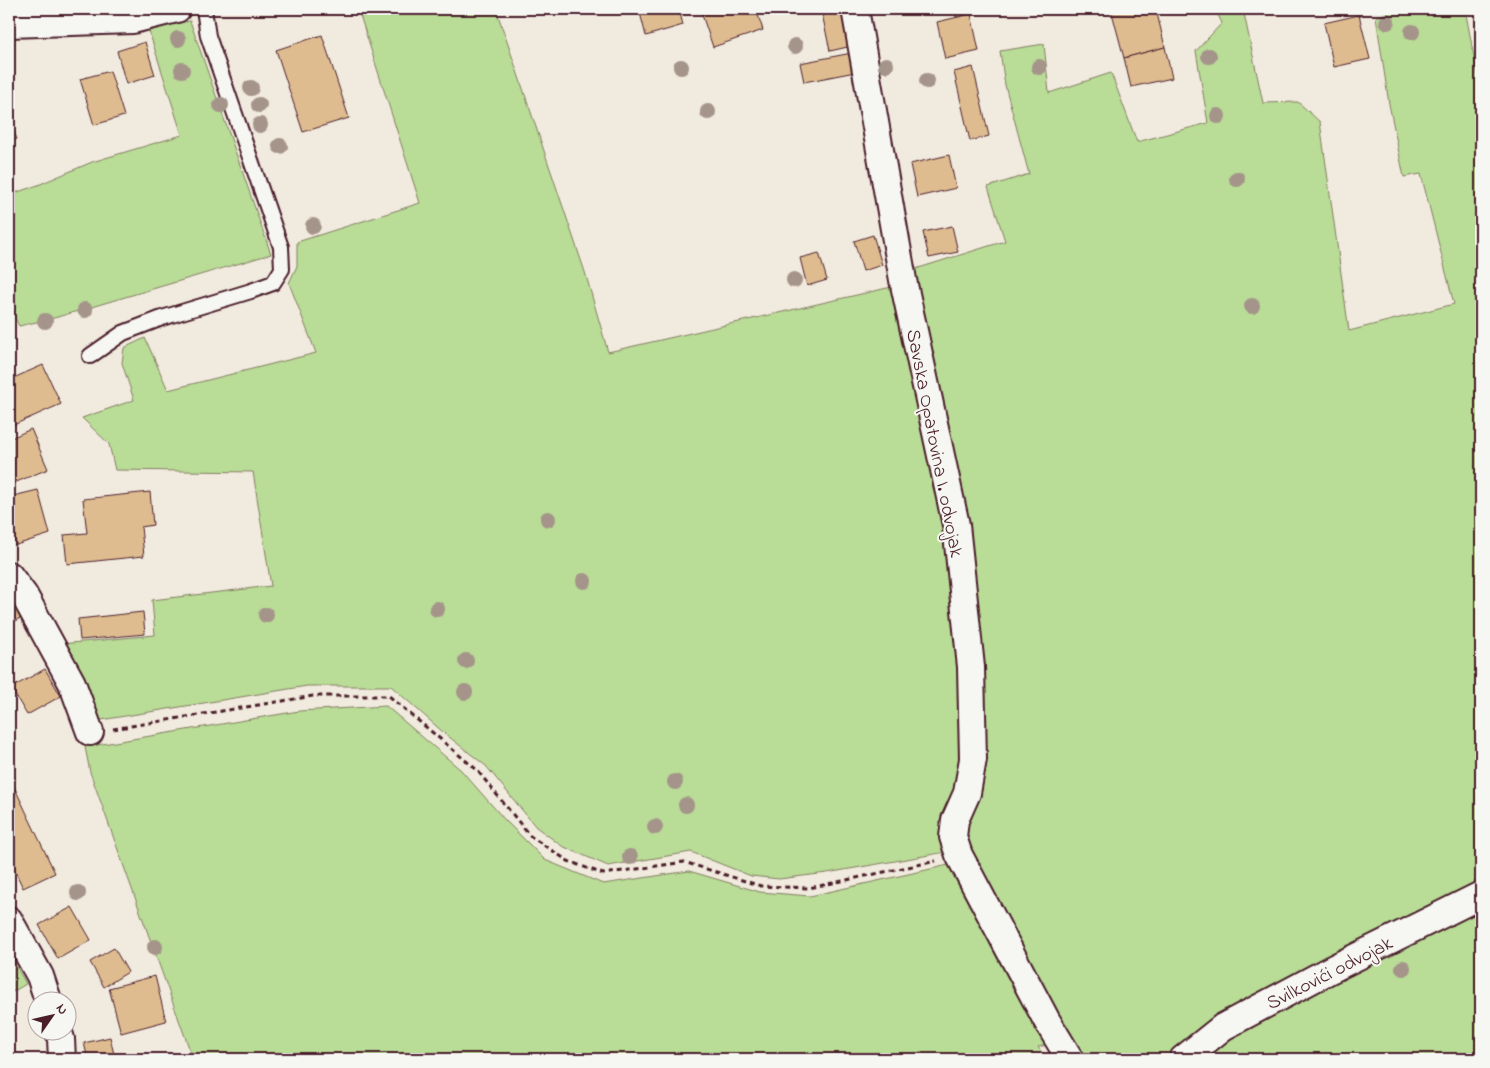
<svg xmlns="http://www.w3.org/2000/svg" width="1490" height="1068" font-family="'Indie Flower',sans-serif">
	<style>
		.green { fill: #b9dc97; stroke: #827e61 }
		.building { fill: #debc90; stroke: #4a1f2b }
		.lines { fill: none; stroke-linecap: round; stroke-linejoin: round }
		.lane-casing { stroke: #4a1f2b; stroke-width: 18 }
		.street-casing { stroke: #4a1f2b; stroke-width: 30 }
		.path { stroke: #4a1f2b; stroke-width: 3; stroke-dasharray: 5 4; stroke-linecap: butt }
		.lane { stroke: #f6f6f2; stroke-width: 14 }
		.street { stroke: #f6f6f2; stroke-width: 26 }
		.tree { fill: #a5948a }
		.labels { text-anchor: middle; stroke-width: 4; stroke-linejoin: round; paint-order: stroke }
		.street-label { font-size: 20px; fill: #4a1f2b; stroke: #f6f6f2 }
	</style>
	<rect width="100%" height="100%" fill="#f1eade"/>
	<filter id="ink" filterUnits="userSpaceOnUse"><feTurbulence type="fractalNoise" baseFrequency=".02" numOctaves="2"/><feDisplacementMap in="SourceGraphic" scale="10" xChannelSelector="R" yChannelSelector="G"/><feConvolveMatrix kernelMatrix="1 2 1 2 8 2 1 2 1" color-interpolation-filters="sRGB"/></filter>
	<g filter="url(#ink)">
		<g class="green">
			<polygon points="358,9 496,9 585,272 608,352 896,286 949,530 958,634 962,763 941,829 941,843 946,852 827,873 779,879 751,876 691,852 608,866 562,846 536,827 486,766 444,733 391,686 307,686 95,721 61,644 155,635 152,600 271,586 253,472 115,470 109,444 82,418 134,400 122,363 124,348 145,338 168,390 316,353 289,283 297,266 297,242 420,203"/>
			<polygon points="1215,9 1243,9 1263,103 1298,102 1320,122 1349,331 1454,304 1421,174 1404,177 1389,104 1376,17 1398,9 1465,9 1481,94 1481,886 1172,1059 1080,1059 963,846 977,779 909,271 1005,241 988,187 1029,174 1005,85 1000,51 1044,44 1049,93 1111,73 1137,142 1208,123 1196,51 1222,23"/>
			<polygon points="190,21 271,254 54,318 19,326 9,306 9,195 38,185 92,162 182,135 148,28"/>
			<polygon points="386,706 461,770 504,819 545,860 603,884 689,871 760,892 810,896 953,864 1047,1045 1038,1047 1047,1059 193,1059 90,772 85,747 299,711"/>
			<polygon points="1481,908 1481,1059 1198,1059 1224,1042 1458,918"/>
			<polygon points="9,953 26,984 9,994"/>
		</g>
		<g class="building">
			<polygon points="639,9 679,9 683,25 646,36"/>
			<polygon points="700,9 756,9 763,30 713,47"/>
			<polygon points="821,9 844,9 852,46 830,51"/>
			<polygon points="954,9 980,9 981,13 956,17"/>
			<polygon points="1111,9 1131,9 1131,11 1140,9 1156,9 1165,47 1124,58"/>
			<polygon points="971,14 979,51 945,59 937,22"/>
			<polygon points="1359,15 1370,59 1334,67 1324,23"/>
			<polygon points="322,35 349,118 303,132 276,50"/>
			<polygon points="145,42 155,75 126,84 117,51"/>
			<polygon points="1165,47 1172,78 1131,87 1124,58"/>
			<polygon points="852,53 855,72 804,82 800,63"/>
			<polygon points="973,67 989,136 970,141 954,72"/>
			<polygon points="110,71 124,116 94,125 80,79"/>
			<polygon points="9,121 17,139 9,143"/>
			<polygon points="949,155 956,188 917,197 910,164"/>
			<polygon points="952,226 958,252 929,258 923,232"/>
			<polygon points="873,235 882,265 863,271 854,241"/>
			<polygon points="819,253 827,280 807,286 800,258"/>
			<polygon points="43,365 61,404 9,427 9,380"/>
			<polygon points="31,429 48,469 9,485 9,439"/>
			<polygon points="38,490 50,534 16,545 9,517 9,497"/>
			<polygon points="150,492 153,525 141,527 144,556 67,564 64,535 87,533 83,499"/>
			<polygon points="9,595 23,616 9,625"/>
			<polygon points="143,612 145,634 80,640 78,619"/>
			<polygon points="45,669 61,696 27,715 11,688"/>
			<polygon points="9,776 55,873 23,888 9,858"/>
			<polygon points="72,907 91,940 58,959 39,925"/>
			<polygon points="114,948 128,972 104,987 90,962"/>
			<polygon points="155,976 166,1021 121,1033 109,988"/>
			<polygon points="110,1037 115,1059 88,1059 84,1043"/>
		</g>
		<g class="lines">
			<defs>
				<polyline id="lane" points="90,356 123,333 162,318 251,291 273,283 282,269 281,247 208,36 204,9"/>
				<g id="street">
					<polyline points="855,9 903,280 956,525 971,667 973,759 967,793 955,820 953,837 959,855 1047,1021 1070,1059"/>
					<polyline points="9,24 133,20 177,9"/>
					<polyline points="9,575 24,595 72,683 90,732"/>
					<polyline points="9,920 40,976 48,1000"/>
					<polyline points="58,1030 61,1039 62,1059"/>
					<polyline points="1183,1059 1223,1027 1330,970 1481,895"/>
				</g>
			</defs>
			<use href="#lane" class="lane-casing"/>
			<use href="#street" class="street-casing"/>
			<polyline class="path" points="113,729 313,696 389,696 477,770 530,836 568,861 603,874 684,862 761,886 809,888 936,861"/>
			<use href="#lane" class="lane"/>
			<use href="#street" class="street"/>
		</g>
		<g class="tree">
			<circle cx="1387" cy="22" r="8"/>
			<circle cx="1412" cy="32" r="8"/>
			<circle cx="178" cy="39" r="8"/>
			<circle cx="795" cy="46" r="8"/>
			<circle cx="1209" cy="56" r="8"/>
			<circle cx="886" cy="65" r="8"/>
			<circle cx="681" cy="67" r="8"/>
			<circle cx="1039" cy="67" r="8"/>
			<circle cx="182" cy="70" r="8"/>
			<circle cx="927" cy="81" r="8"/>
			<circle cx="251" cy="88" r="8"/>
			<circle cx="221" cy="105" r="8"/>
			<circle cx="259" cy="105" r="8"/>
			<circle cx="708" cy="112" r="8"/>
			<circle cx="1218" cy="116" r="8"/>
			<circle cx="260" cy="125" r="8"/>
			<circle cx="280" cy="146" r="8"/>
			<circle cx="1237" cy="179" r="8"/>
			<circle cx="313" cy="226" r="8"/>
			<circle cx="794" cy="280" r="8"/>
			<circle cx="1252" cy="306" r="8"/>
			<circle cx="85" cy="310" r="8"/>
			<circle cx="45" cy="321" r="8"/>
			<circle cx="548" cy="519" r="8"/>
			<circle cx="584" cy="581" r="8"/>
			<circle cx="437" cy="609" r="8"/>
			<circle cx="266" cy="615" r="8"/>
			<circle cx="466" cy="661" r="8"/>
			<circle cx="465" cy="692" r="8"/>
			<circle cx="675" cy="782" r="8"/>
			<circle cx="686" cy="805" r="8"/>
			<circle cx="655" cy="827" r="8"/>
			<circle cx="630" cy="857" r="8"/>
			<circle cx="78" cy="893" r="8"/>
			<circle cx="155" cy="947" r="8"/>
			<circle cx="1403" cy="968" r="8"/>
		</g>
	</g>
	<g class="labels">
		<g class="street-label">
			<text transform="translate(936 443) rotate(79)" y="7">Savska Opatovina I. odvojak</text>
			<text transform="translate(1329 972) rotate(-27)" y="7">Svilkovići odvojak</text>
		</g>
	</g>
	<rect width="1490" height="1068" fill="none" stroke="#f6f6f2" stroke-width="30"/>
	<rect x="15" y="15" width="1460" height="1038" fill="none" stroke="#4a1f2b" stroke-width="2" filter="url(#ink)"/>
	<g transform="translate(52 1016) rotate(56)"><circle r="24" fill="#f6f6f2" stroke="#b1a0a2"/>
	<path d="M0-4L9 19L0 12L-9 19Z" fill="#4a1f2b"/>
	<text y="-8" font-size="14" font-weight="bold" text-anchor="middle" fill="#4a1f2b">N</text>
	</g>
</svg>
